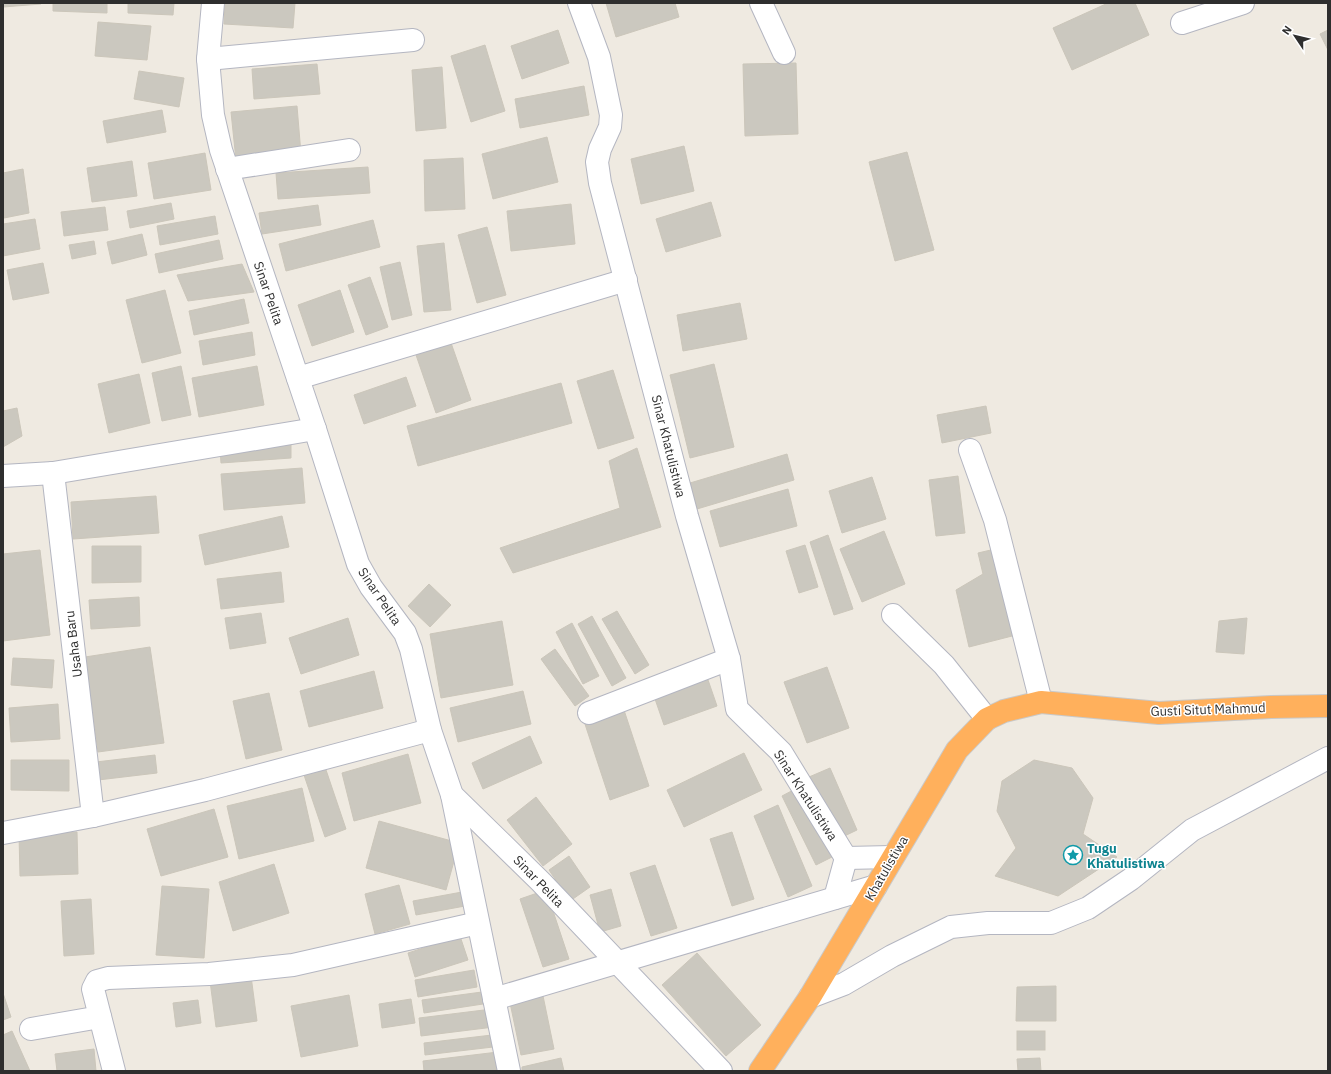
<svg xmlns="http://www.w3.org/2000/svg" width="1331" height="1074" font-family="'IBM Plex Sans',sans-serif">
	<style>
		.building { fill: #cbc8bf; stroke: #cbc6ba }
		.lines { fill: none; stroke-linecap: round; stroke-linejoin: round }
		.minor-casing { stroke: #b4b6c1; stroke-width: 24 }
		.highway-casing { stroke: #c9c9c9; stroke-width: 24 }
		.minor { stroke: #fff; stroke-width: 22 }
		.highway { stroke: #ffb05c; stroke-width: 22 }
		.labels { text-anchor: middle; stroke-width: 3; stroke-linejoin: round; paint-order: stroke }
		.street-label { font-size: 13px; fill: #2e2e2e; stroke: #fff }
		.culture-label { font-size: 13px; font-weight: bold; fill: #0d838f; stroke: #fff; text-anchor: start }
	</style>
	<rect width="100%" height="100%" fill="#efeae1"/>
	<g class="building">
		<polygon points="3,3 41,3 41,4 3,7"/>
		<polygon points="53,3 107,3 107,13 53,11"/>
		<polygon points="128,3 174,3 173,15 128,13"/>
		<polygon points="225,3 295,3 293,28 224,24"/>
		<polygon points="606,3 675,3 679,17 616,37"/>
		<polygon points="1108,3 1135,3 1149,35 1072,70 1053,28"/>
		<polygon points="98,22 151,26 147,60 95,56"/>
		<polygon points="558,30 569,63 522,79 511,46"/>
		<polygon points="1328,30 1328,50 1320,34"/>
		<polygon points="485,45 505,111 471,122 451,56"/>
		<polygon points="796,63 798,134 745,136 743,64"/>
		<polygon points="317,64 320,94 254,99 252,69"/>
		<polygon points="442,67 446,128 416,131 412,70"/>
		<polygon points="139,71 184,78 179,107 134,99"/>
		<polygon points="584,86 589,115 520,128 515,99"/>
		<polygon points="297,106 301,154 236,160 231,112"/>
		<polygon points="162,110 166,132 107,143 103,121"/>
		<polygon points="547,137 558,182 493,199 482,154"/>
		<polygon points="684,146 694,191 641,204 631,159"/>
		<polygon points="907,152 934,250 895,261 869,162"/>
		<polygon points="205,153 211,190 154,199 148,163"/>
		<polygon points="463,158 465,209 425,211 424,160"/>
		<polygon points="132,161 137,196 92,202 87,168"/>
		<polygon points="368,167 370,193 278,199 276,173"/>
		<polygon points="23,169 29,213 4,218 3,173"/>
		<polygon points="711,202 721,236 666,252 656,219"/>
		<polygon points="171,203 174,219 130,228 127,211"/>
		<polygon points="571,204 575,244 511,251 507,211"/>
		<polygon points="318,205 321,225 262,234 259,213"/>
		<polygon points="105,207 108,230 64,236 61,212"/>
		<polygon points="215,216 218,234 160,245 157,226"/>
		<polygon points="35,219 40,249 3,256 3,224"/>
		<polygon points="373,220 380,247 286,271 279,244"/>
		<polygon points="487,227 506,295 477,303 458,235"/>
		<polygon points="142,234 147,255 112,264 107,242"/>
		<polygon points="219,240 223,259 159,273 155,254"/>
		<polygon points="94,241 96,254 72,259 69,245"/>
		<polygon points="444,243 451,310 424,312 417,246"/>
		<polygon points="400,262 412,315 392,320 380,267"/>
		<polygon points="43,263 49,293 13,300 7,270"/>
		<polygon points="242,264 254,292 188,301 177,275"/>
		<polygon points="370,277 388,327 366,335 348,285"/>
		<polygon points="165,290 181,353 142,363 126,300"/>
		<polygon points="340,290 354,332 312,346 298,305"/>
		<polygon points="244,299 249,323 194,335 189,311"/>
		<polygon points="740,303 747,339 683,351 677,315"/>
		<polygon points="252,332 255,355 203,365 199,341"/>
		<polygon points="450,340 471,400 436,413 415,352"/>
		<polygon points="714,364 734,447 690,458 670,375"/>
		<polygon points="181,366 191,415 162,421 152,373"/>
		<polygon points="257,366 264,405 199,417 192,378"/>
		<polygon points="613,370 634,438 598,449 577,381"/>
		<polygon points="139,374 150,423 109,433 98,384"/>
		<polygon points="406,377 416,406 364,424 354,395"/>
		<polygon points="561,383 572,423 418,466 407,426"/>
		<polygon points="986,406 991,433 942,443 937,415"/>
		<polygon points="17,408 22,436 3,447 3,411"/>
		<polygon points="291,444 291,458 221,463 220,449"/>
		<polygon points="637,448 661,527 513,573 500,548 620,508 609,461"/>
		<polygon points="787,454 794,480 697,509 690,483"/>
		<polygon points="302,468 305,503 224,510 221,474"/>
		<polygon points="958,476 965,533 936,536 929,480"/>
		<polygon points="872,477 886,519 842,533 829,491"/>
		<polygon points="788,489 797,526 720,547 710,511"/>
		<polygon points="156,496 159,533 73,539 71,502"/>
		<polygon points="282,516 289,547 205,565 199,535"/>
		<polygon points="884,531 905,584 862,602 840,549"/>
		<polygon points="828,535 853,609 834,615 810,542"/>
		<polygon points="805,545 818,587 799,593 786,551"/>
		<polygon points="92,546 141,546 141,582 92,583"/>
		<polygon points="995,549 1016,635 969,647 956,590 983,574 978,553"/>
		<polygon points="40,550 50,635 3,641 3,554"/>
		<polygon points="281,572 284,602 221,609 217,579"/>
		<polygon points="429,584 451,605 430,627 408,606"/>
		<polygon points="139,597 140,626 91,629 89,600"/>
		<polygon points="617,611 649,665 635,674 602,619"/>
		<polygon points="261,613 266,643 230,649 225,618"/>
		<polygon points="592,616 626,678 612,686 578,624"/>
		<polygon points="348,618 359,655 301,674 289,638"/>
		<polygon points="1247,618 1244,654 1216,652 1219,621"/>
		<polygon points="502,621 513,685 441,698 430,634"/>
		<polygon points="572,623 599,676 583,684 556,632"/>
		<polygon points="150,647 164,743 98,752 85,657"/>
		<polygon points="555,649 589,696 575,706 541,659"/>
		<polygon points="13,658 54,660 52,688 11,685"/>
		<polygon points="827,667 849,728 807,743 784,682"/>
		<polygon points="374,671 383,708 309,727 300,691"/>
		<polygon points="707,677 717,706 664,725 654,696"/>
		<polygon points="523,691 531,724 458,742 450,708"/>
		<polygon points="269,693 282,750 246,759 233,701"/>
		<polygon points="58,704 60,739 11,742 9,708"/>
		<polygon points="622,704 649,786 610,800 583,718"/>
		<polygon points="530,736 542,763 483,789 472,763"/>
		<polygon points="744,753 762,790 684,827 667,790"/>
		<polygon points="408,754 421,803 354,821 342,773"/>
		<polygon points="155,755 157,773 98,780 96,762"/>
		<polygon points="11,760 69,760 69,791 11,790"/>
		<polygon points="1034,760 1072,768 1093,798 1083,834 1117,857 1058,896 995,876 1016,848 997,811 1002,781"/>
		<polygon points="325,767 346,829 325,837 304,775"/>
		<polygon points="830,768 857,830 836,840 809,777"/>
		<polygon points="799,787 834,856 816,865 782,796"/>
		<polygon points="302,788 314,841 239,859 227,806"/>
		<polygon points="536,797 572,844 543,866 507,820"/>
		<polygon points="778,805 812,886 788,897 754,816"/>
		<polygon points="214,809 228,857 161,876 147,829"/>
		<polygon points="379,821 459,843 446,890 366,868"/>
		<polygon points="77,832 78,874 20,876 19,834"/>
		<polygon points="732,832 754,899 732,906 710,839"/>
		<polygon points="569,856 590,887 570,901 549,870"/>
		<polygon points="274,864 289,913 233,931 219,882"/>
		<polygon points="655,865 677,928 651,936 630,873"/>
		<polygon points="399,885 410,924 375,934 365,894"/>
		<polygon points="162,886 209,889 204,958 156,955"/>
		<polygon points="611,889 621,926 600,932 590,895"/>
		<polygon points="546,890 569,959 543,967 520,899"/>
		<polygon points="462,892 465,906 416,915 413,901"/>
		<polygon points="91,899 94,954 64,956 61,901"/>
		<polygon points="460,936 468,960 415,977 408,953"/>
		<polygon points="697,953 761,1025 726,1056 662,985"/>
		<polygon points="474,970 477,987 418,997 415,980"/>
		<polygon points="251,976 257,1021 216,1027 210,981"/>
		<polygon points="1056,986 1056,1021 1016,1021 1017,987"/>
		<polygon points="542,991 554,1049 521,1055 509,998"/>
		<polygon points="482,992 483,1004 424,1013 422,1000"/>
		<polygon points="3,993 11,1017 3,1020"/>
		<polygon points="349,995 358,1046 301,1057 291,1006"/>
		<polygon points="411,999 415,1023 382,1028 379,1004"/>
		<polygon points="198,1000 201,1023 176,1027 173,1003"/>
		<polygon points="492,1009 494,1027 421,1036 419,1018"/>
		<polygon points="12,1031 30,1071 3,1071 3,1035"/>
		<rect x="1017" y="1031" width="28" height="19"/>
		<polygon points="492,1035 493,1047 425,1055 424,1043"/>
		<polygon points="94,1049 96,1071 57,1071 55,1054"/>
		<polygon points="498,1052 500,1071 424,1071 423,1061"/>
		<polygon points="561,1058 564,1071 522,1071 522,1067"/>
		<polygon points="1040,1058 1041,1071 1018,1071 1017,1059"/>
	</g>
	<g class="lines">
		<defs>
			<g id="minor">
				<polyline points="213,3 208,59 213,115 221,150 315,429 358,564 371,587 405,633 411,649 430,730 452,795 541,882 721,1071"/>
				<polyline points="579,3 599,57 611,115 610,127 600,149 597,162 600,183 687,516 729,659 737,709 781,752 846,858"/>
				<polyline points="761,3 784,53"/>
				<polyline points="1182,23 1243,3"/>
				<polyline points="208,59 413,40"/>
				<polyline points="227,169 349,150"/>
				<polyline points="298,378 626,280"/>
				<polyline points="970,450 995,520 1041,702"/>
				<polyline points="53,473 93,816"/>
				<polyline points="3,476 53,473 315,429"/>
				<polyline points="893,615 944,665 987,719"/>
				<polyline points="589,713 729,659"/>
				<polyline points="452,795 509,1071"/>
				<polyline points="3,833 93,816 205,790 430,730"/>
				<polyline points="846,858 892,857"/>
				<polyline points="835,898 846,858"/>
				<polyline points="810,997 844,984 892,956 951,927 988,923 1051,923 1088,908 1131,879 1192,830 1328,758"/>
				<polyline points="494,999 876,886"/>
				<polyline points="31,1029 100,1017"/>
				<polyline points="114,1071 93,989 97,981 108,978 209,974 293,965 478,923"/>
			</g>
			<polyline id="highway" points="760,1071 810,997 957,750 987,719 1004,711 1041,702 1159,713 1271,707 1328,706"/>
		</defs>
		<use href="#minor" class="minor-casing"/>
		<use href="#highway" class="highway-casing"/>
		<use href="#minor" class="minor"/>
		<use href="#highway" class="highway"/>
	</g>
	<defs>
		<symbol id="sight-ring" viewBox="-11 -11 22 22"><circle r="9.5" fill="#fff" stroke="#0f9aa8" stroke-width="1.5"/><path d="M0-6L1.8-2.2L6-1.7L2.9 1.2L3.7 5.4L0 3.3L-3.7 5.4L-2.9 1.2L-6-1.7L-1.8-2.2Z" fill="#0f9aa8"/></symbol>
	</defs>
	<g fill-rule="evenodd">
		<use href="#sight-ring" x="1062" y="844" width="22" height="22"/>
	</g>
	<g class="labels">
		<g class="street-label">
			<text transform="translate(269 293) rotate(71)" y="5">Sinar Pelita</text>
			<text transform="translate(669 446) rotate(76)" y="5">Sinar Khatulistiwa</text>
			<text transform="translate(380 596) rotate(56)" y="5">Sinar Pelita</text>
			<text transform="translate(73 644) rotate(-97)" y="5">Usaha Baru</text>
			<text transform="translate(1208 709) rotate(-2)" y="5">Gusti Situt Mahmud</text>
			<text transform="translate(806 795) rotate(57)" y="5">Sinar Khatulistiwa</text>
			<text transform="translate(886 868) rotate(-60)" y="5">Khatulistiwa</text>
			<text transform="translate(539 881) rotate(46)" y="5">Sinar Pelita</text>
		</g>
		<g class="culture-label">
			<text x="1087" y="853">Tugu<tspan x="1087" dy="15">Khatulistiwa</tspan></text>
		</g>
	</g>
	<rect width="1331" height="1074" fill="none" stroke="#2e2e2e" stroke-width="8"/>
	<g transform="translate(1295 36) rotate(305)" stroke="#ffffff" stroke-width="3" paint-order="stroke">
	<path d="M0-3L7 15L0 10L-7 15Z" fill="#2e2e2e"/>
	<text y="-6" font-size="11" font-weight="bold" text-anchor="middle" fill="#2e2e2e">N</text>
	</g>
</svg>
